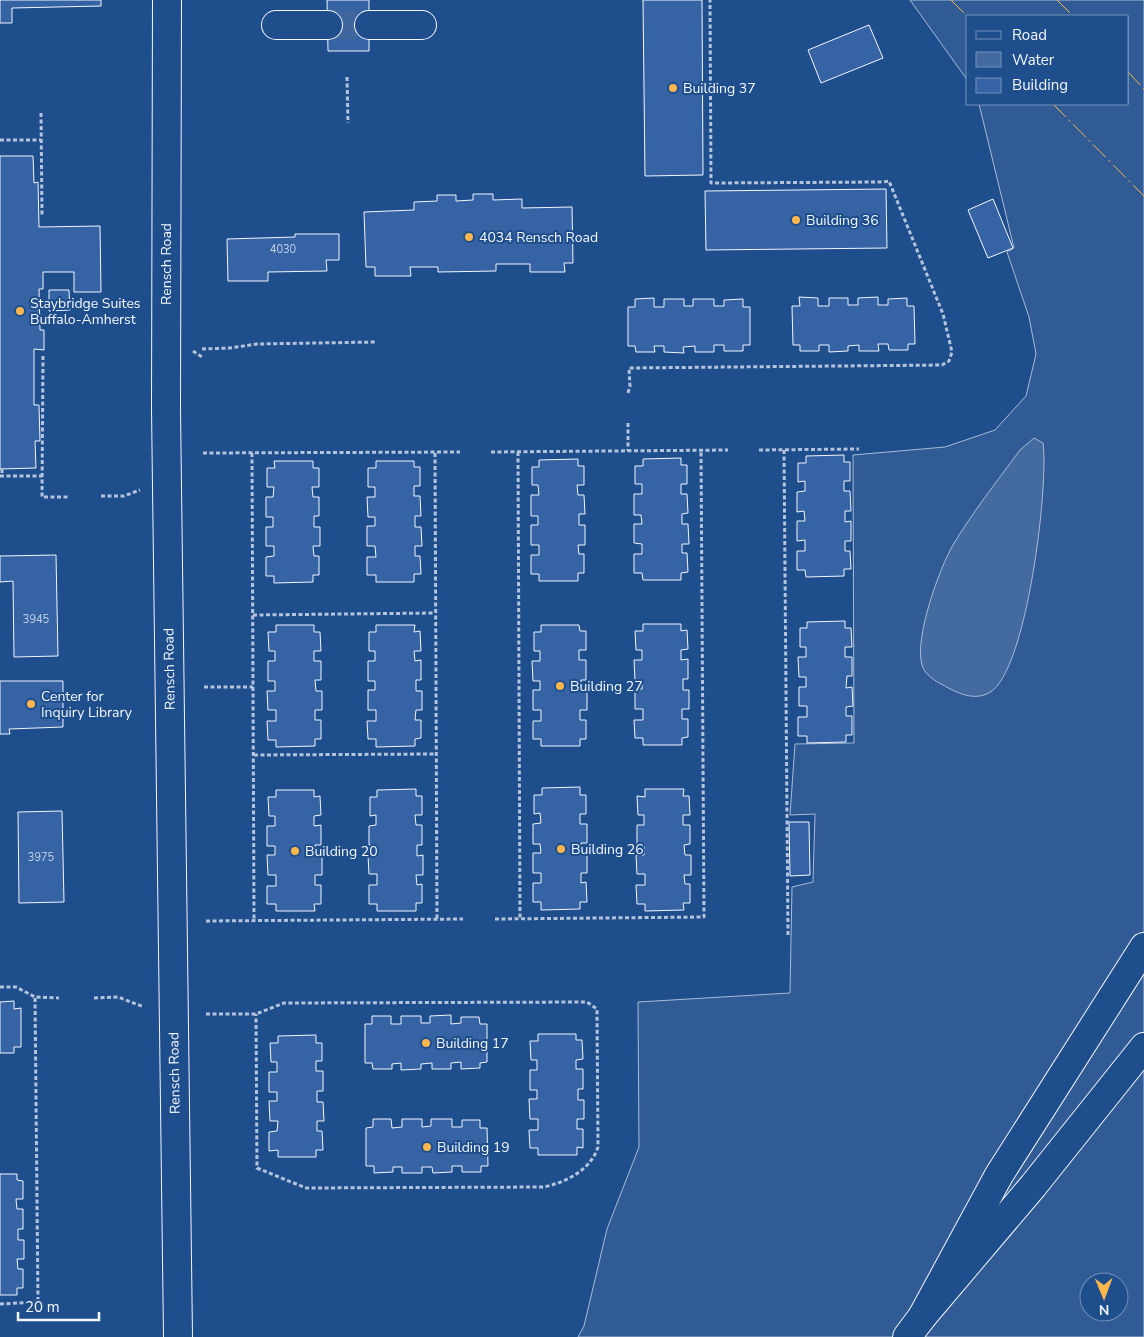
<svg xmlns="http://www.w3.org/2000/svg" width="1144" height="1337" font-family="'Nunito Sans',sans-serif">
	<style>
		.built { fill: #305b95; stroke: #a8bbd7; fill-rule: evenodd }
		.water { fill: #446ba0; stroke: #a8bbd7 }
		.building { fill: #3563a3; stroke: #f2f6ff }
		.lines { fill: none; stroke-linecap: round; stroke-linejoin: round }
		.minor-tunnel { stroke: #3f679d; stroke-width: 28; stroke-dasharray: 28 14; stroke-linecap: butt }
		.minor-casing { stroke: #f2f6ff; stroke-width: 30 }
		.highway-casing { stroke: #f2f6ff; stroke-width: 30 }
		.path { stroke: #b3c4dc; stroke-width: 3; stroke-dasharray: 4 2.5; stroke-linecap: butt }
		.minor { stroke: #1f4e8c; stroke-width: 28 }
		.highway { stroke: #1f4e8c; stroke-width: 28 }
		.power { stroke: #ffb74d; stroke-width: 1; stroke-dasharray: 18 4 2.5 4; stroke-linecap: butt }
		.poi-dot { fill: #ffb74d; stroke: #1f4e8c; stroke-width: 2 }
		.labels { text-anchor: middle; stroke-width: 4; stroke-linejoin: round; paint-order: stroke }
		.number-label { font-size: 11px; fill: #c3d1e8 }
		.poi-label { font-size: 14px; fill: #f2f6ff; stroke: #1f4e8c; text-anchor: start }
		.street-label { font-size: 14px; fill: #f2f6ff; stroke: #1f4e8c }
	</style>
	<rect width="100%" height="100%" fill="#1f4e8c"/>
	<path class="built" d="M910,0H1144V1337H578L584,1326L607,1229L639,1147L638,1002L790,993L792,887L813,882L815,814L790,815L795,744L854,743L853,455L945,447L995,430L1026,396L1036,354L1029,317L1007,252L1014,248L979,104H1128V16H968V81ZM1089,1282H1119V1312H1089Z"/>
	<path class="water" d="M1034,438L1043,443C1049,484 1027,673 989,693C973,701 957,693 943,685C935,681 924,674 922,665C914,639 939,569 953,545C972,513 998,480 1020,450Z"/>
	<g class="building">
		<polygon points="0,0 101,0 101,6 12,8 12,23 0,23"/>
		<polygon points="327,0 369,0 369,51 328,51"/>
		<polygon points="643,0 702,0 703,175 645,176"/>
		<polygon points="869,25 883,58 821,83 808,50"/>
		<polygon points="0,156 33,156 34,183 38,182 39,227 100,226 101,292 74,292 74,272 43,272 43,289 39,289 40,330 44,330 44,350 34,349 34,405 39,405 40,441 35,441 36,468 0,469"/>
		<polygon points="886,189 887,248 706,250 705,191"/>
		<polygon points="473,194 493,194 493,200 522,199 522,208 572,207 573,263 564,263 565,272 530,272 530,264 496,264 496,271 438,272 438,267 410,267 411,276 375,276 375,267 366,267 364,212 414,210 414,202 437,201 437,195 456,195 456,201 473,200"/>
		<polygon points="993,199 1013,248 988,258 968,210"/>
		<polygon points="295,234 339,234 339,260 326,260 327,271 268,272 268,281 228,281 227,239 295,237"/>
		<polygon points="49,290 69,290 70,310 49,311"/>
		<polygon points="799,297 818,298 818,306 829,306 829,298 848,298 848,305 858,305 858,298 878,297 878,305 888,305 888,299 907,298 907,306 914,306 915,344 908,344 908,350 889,350 888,344 878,344 879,351 859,351 859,345 848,346 848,351 829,352 829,345 819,345 819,351 800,351 800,345 793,345 792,306 800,306"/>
		<polygon points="654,298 654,307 664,307 664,299 684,299 684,306 693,306 693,299 714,299 714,306 724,306 724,300 743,299 743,307 750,307 750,345 743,345 743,351 724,351 724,345 714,345 714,352 695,352 695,346 683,347 684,353 664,352 664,346 654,346 655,352 636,352 635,346 628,346 628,307 635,307 635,299"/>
		<polygon points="844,455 844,462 850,462 850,481 844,481 844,491 850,491 851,511 845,511 845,522 851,521 851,541 845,541 845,551 850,551 851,569 844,569 844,576 806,577 805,570 797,570 797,551 805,551 805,540 797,541 797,521 805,521 804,511 797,512 797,492 805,491 805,481 798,482 798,463 806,463 806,456"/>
		<polygon points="681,458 681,465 687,465 687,484 681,484 681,494 687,494 688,513 682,514 682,524 688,524 689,544 682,544 682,553 687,553 688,572 681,573 681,580 643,580 642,573 634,573 634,554 642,554 642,544 634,543 634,524 642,524 641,515 634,515 634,494 642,494 642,484 635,484 635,466 643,466 643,459"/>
		<polygon points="578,459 578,466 584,466 584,485 577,485 578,495 584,495 585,514 579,514 579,525 585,525 585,545 578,545 579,554 584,554 584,573 578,573 578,581 539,581 539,574 531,574 531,555 539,555 539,545 531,545 531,525 538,525 538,516 531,516 531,495 539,495 538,485 532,485 532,467 539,467 539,460"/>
		<polygon points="274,461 313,461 313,468 319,468 319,487 312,487 313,497 319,497 319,516 314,516 314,527 320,527 320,546 313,546 314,556 319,556 319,575 313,575 313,582 274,583 274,576 266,576 266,557 274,556 274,546 266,546 266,527 273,527 273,517 266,517 266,497 273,497 274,487 267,487 267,468 275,468"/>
		<polygon points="376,461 414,461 414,467 420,467 420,486 414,486 414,496 420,496 421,516 415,516 415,527 421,527 422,546 415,546 415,556 420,556 421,574 414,574 414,582 376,582 376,575 367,575 367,557 376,557 375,546 367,546 367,526 375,526 375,517 368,517 367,497 375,497 375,487 368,487 368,468 376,468"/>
		<polygon points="56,555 58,656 14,657 13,581 0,582 0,556"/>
		<polygon points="845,621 845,628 851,628 852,647 845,647 845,657 852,657 852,676 847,676 846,688 852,687 853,706 846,707 846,716 852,716 852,735 846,735 846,742 807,743 807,736 798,736 798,717 807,717 807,706 799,706 799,687 806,687 806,677 799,677 798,657 806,657 806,647 800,647 800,628 807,628 807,622"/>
		<polygon points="643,624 681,624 681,631 687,630 688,649 681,650 681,660 688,659 688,679 683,679 683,690 689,690 689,709 682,709 682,719 688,719 688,737 682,738 682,745 643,745 643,738 635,738 634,720 643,720 643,709 635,709 635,689 642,689 642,680 635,680 634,660 642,660 642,650 636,650 635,631 643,631"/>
		<polygon points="276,625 314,625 314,632 320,632 321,651 314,651 314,661 321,661 321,680 315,680 316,691 322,691 322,710 315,710 315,720 321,720 321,739 315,739 315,746 276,747 276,740 268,740 267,721 276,721 276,710 268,710 267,691 275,691 275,681 268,681 268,661 275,661 275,651 269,651 268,632 276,632"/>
		<polygon points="376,625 415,625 414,632 420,631 421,651 414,651 415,661 421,660 421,680 416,680 416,691 422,691 422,710 416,710 415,720 421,720 421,738 415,739 415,746 376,747 376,739 368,739 367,721 376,721 376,710 368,710 368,690 375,690 375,681 368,681 368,661 375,661 375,651 369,651 369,632 376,632"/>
		<polygon points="541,625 579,625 580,631 586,631 586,650 579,650 579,660 586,660 586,680 581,680 581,691 587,691 587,710 580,710 580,720 586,720 586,739 580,739 580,746 541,746 541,739 533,739 533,721 541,721 541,710 533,710 533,690 540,690 540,681 533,681 532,661 540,661 540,651 534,651 534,632 541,632"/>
		<polygon points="0,681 63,681 63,727 9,729 10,734 0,734"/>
		<polygon points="580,787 580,795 586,795 586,814 580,814 580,824 587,824 587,843 581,843 581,854 587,854 587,873 581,873 581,883 586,882 587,902 580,902 580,909 541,910 541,902 533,902 533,883 541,883 541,873 533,873 533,853 541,853 540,844 533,844 533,824 541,823 540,813 534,814 534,795 542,795 542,788"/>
		<polygon points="416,789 416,796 422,796 422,815 415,815 416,825 422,825 422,845 417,845 417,856 423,855 423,875 416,875 417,885 422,884 422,903 416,903 416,911 377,911 377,904 369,904 369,885 377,885 377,874 369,874 368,855 376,855 376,846 369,845 369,826 376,825 376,815 370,816 370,797 377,797 377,790"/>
		<polygon points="645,789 684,789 683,796 689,796 690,815 683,815 683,825 690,825 690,844 684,845 685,855 691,855 691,875 684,875 685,884 690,884 690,903 683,903 684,910 645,911 645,904 637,904 636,885 645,885 645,874 637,874 636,855 644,855 644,845 637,845 637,825 644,825 644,815 638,815 637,796 645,797"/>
		<polygon points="276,790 314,790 314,797 320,796 321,815 314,816 314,826 321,825 321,845 315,845 316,856 322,856 322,875 315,875 315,885 321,885 321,904 314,904 315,911 276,911 276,904 267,904 267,886 276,886 276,875 268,875 267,855 275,855 275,846 267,846 267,826 275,826 275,816 269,816 268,797 276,797"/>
		<polygon points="62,811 64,902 19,903 18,812"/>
		<polygon points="789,822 809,822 810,875 790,876"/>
		<polygon points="14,1001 14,1009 21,1008 21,1047 14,1047 14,1053 0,1053 0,1002"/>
		<polygon points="451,1015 451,1024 461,1023 461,1017 479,1017 480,1024 487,1024 487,1062 480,1063 480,1068 461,1069 461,1062 451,1063 451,1069 432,1069 432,1063 421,1064 421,1069 401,1070 401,1063 392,1064 392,1069 373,1069 372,1063 365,1063 365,1024 372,1024 372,1016 391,1016 391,1024 401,1024 401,1016 421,1016 421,1023 430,1023 430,1016"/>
		<polygon points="538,1034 576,1034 576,1040 582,1040 583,1059 576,1060 576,1069 583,1069 583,1089 578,1089 578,1100 584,1100 584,1119 577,1119 577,1129 583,1129 583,1148 577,1147 577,1155 538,1155 538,1148 530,1148 529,1130 538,1130 538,1119 530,1119 529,1099 537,1099 537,1090 530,1090 530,1070 537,1070 537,1060 531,1060 530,1041 538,1041"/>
		<polygon points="316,1035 316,1043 322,1043 322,1061 316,1061 316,1071 323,1071 323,1091 317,1091 317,1102 323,1102 324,1121 317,1121 317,1131 322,1131 323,1150 316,1150 316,1157 278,1157 278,1150 269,1151 269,1132 277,1131 278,1121 270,1121 269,1101 277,1101 277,1092 269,1092 269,1072 277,1072 277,1062 271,1062 270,1043 278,1043 278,1036"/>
		<polygon points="373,1119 391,1119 392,1128 402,1127 402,1119 422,1119 422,1127 431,1126 431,1119 452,1119 452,1127 462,1127 462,1120 480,1120 480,1128 487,1128 488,1166 481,1166 481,1172 462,1172 462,1166 452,1166 452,1172 433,1173 432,1167 422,1167 422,1173 402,1173 402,1167 393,1167 393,1172 374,1173 374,1166 366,1166 366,1128 373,1127"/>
		<polygon points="0,1174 17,1174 17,1180 23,1181 23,1199 16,1199 17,1209 23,1209 23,1229 18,1229 18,1240 24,1240 24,1259 17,1259 18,1269 23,1269 23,1288 17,1288 17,1295 0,1295"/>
	</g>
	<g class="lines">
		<polyline class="minor-tunnel" points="328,25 369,25"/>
		<defs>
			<g id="minor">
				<polyline points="167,0 166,409 178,1337"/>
				<polyline points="276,25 328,25"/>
				<polyline points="369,25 422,25"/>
			</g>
			<g id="highway">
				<polyline points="922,1317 999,1175 1144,947"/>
				<polyline points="907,1337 922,1317 1033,1186 1144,1047"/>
			</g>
		</defs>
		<use href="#minor" class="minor-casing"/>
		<use href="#highway" class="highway-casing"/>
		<g class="path">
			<polyline points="347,77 348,123"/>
			<polyline points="41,113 42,217"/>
			<polyline points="0,140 41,140"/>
			<polyline points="202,349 230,348 257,344 376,342"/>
			<polyline points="193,351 202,357"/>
			<polyline points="43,356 42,497 69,497"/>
			<polyline points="628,393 630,386 629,368 942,365 949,361 952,352 943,314 889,181 882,182 711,183 710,0"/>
			<polyline points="628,423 628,451"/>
			<polyline points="759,450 859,449"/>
			<polyline points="784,450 788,935"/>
			<polyline points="491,452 728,450"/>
			<polyline points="518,452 520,918"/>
			<polyline points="203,453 460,452"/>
			<polyline points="252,453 254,921"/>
			<polyline points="435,453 437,919"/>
			<polyline points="2,469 2,476"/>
			<polyline points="0,476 42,476"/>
			<polyline points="101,496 124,496 140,490"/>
			<polyline points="253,615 435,613"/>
			<polyline points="204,687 253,687"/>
			<polyline points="254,755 436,754"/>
			<polyline points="495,919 704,917 701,450"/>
			<polyline points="206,921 463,919"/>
			<polyline points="0,987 16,987 35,997 59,998"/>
			<polyline points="94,998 118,997 144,1007"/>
			<path d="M206,1014H256L284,1003L587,1002L597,1009L598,1147C591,1170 565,1183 543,1187L306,1188L257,1168L256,1014"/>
			<polyline points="0,1304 38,1302 35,997"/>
		</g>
		<use href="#minor" class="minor"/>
		<use href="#highway" class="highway"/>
		<g class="power">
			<polyline points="951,0 968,17"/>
			<polyline points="1057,0 1073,16"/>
			<polyline points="1128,72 1144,89"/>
			<polyline points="1053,104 1144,196"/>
		</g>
	</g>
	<g class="poi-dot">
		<circle cx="673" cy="88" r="5"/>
		<circle cx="796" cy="220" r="5"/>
		<circle cx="469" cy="237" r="5"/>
		<circle cx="20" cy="311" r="5"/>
		<circle cx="560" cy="686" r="5"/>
		<circle cx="31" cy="704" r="5"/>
		<circle cx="561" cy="849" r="5"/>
		<circle cx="295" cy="851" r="5"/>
		<circle cx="426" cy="1043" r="5"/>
		<circle cx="427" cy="1147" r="5"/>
	</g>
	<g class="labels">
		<g class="number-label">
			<text x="283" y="253">4030</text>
			<text x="36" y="623">3945</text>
			<text x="41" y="861">3975</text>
		</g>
		<g class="poi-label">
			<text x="683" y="93">Building 37</text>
			<text x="806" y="225">Building 36</text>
			<text x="479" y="242">4034 Rensch Road</text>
			<text x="30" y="308">Staybridge Suites<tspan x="30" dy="16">Buffalo-Amherst</tspan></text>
			<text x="570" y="691">Building 27</text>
			<text x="41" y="701">Center for<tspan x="41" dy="16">Inquiry Library</tspan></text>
			<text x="571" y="854">Building 26</text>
			<text x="305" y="856">Building 20</text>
			<text x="436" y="1048">Building 17</text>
			<text x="437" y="1152">Building 19</text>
		</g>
		<g class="street-label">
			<text transform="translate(166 264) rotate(-90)" y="5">Rensch Road</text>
			<text transform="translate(169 669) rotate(-91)" y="5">Rensch Road</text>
			<text transform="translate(174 1073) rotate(-91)" y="5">Rensch Road</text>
		</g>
	</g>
	<rect x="966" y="15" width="162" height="90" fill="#1f4e8c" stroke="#7391ba"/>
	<rect x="976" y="31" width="25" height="8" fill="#1f4e8c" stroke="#7391ba"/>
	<text x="1012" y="40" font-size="15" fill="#f2f6ff">Road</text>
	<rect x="976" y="52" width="25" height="15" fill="#446ba0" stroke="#7391ba"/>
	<text x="1012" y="65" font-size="15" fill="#f2f6ff">Water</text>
	<rect x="976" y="78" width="25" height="15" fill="#3563a3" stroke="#7391ba"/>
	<text x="1012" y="90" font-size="15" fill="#f2f6ff">Building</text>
	<g transform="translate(1104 1297) rotate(179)"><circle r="24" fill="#1f4e8c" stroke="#7391ba"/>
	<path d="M0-4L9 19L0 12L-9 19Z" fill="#ffb74d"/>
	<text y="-8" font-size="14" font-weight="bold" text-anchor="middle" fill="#f2f6ff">N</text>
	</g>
	<path d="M18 1312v8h81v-8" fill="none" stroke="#f2f6ff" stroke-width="2.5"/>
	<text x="25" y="1312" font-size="15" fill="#f2f6ff" stroke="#1f4e8c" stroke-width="4" paint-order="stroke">20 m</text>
</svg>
